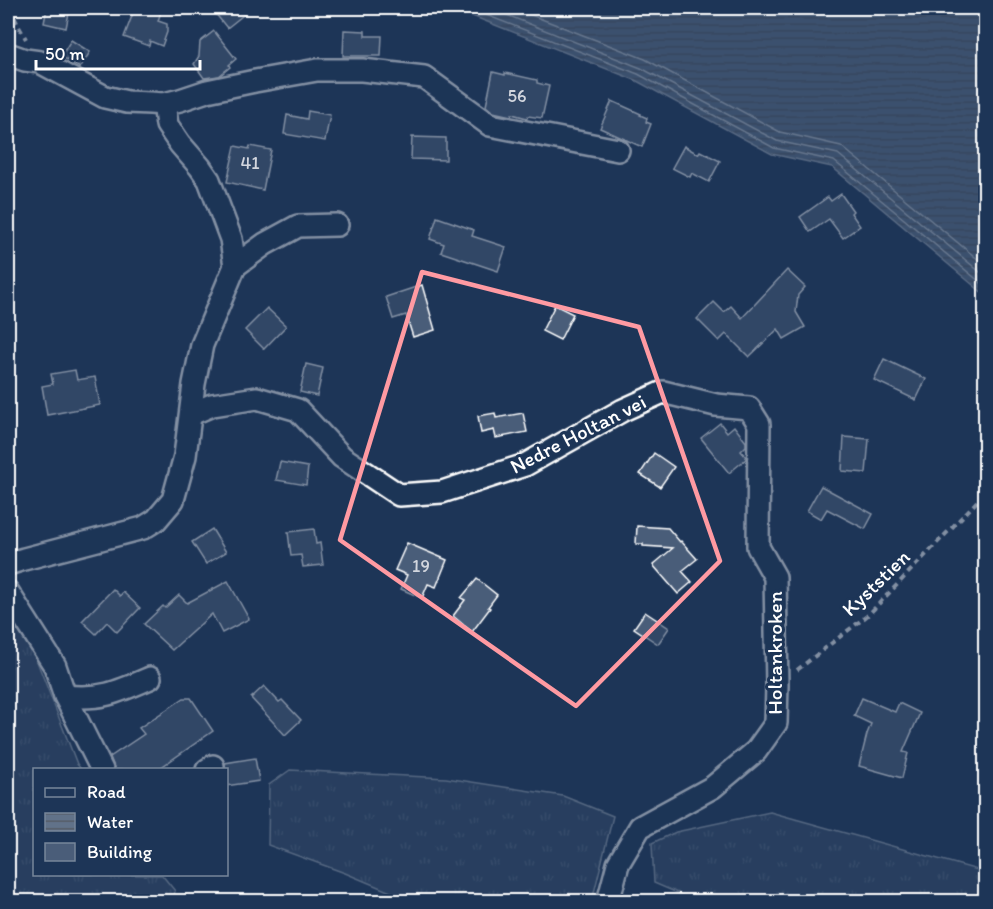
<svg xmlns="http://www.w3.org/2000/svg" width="993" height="909" font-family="Itim,sans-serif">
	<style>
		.grass { fill: url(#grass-tufts); stroke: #9aa5b4; stroke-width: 1.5 }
		.water { fill: url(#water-rules); stroke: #a0aab8; stroke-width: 1.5 }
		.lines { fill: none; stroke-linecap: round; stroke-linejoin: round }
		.shore { stroke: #c0c7d0; stroke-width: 1.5 }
		.building { fill: #4a5d79; stroke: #fff; stroke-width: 1.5 }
		.minor-casing { stroke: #fff; stroke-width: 26 }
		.path { stroke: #fff; stroke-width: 4; stroke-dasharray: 6 4.5; stroke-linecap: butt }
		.minor { stroke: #1d3557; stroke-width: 21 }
		.marked { fill: none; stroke: #ff9aa2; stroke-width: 4.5; stroke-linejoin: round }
		.labels { text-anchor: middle; stroke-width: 6; stroke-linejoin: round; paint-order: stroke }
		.number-label { font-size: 18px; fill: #d2d6de }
		.street-label { font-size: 21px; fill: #fff; stroke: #1d3557 }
	</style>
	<defs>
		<pattern id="grass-tufts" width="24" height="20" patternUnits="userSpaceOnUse" patternTransform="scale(1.5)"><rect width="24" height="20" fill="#364b69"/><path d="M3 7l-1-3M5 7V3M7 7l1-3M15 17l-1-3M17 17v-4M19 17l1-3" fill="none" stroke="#546680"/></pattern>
		<pattern id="water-rules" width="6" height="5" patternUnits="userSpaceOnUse" patternTransform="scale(1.5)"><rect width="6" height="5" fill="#617289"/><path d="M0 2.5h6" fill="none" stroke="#555d67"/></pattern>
	</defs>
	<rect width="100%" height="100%" fill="#1d3557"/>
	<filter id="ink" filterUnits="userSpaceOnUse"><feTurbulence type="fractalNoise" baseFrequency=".0167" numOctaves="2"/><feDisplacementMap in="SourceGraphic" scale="12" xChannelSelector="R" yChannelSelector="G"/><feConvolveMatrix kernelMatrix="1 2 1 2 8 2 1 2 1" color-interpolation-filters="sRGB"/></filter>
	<g filter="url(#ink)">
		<g class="grass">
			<polygon points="8,617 33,651 77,764 81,769 34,770 34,874 162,875 175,891 173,901 8,901"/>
			<polygon points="290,770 446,778 563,796 613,816 592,901 412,901 345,873 268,845 269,785"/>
			<polygon points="770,812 985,872 985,901 696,901 654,883 652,843 676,832"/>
		</g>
		<polygon class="water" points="452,8 985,8 985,295 832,167 772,154 635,80"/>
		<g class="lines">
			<g class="shore">
				<polyline points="468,8 638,74 774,148 834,161 986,287"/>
				<polyline points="489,8 641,68 777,141 838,154 986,277"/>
				<polyline points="513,8 645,59 780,132 841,146 986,266"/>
			</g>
		</g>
		<g class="building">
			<polygon points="47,8 70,8 66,28 44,23"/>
			<polygon points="135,8 162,8 158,21 167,24 167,32 162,46 150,41 149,46 124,37"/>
			<polygon points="211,8 252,8 227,28"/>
			<polygon points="344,30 365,31 365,36 382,36 381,56 343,56"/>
			<polygon points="214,31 236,59 229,65 230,67 219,76 204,78 194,64 199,56 200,42"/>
			<polygon points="71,40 90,52 80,68 61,56"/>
			<polygon points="493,72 505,75 505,73 537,80 537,83 549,86 542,118 528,116 527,118 512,114 511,116 493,112 486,106"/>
			<polygon points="612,101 641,114 640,115 647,118 646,122 651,124 642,147 600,128"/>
			<polygon points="308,111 330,115 325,141 284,134 287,115 307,119"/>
			<polygon points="412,137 446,138 446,160 411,159"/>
			<polygon points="235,146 249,149 250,146 271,150 263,190 227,182"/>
			<polygon points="684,146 698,154 700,151 720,161 709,182 692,173 690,177 672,168"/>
			<polygon points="841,194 853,211 851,213 860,226 843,238 829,219 810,232 800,217 828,197 831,201"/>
			<polygon points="437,217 474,230 472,236 506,247 498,271 441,252 444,244 430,239"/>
			<polygon points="787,270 805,287 798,295 796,312 805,327 784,339 778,329 749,357 726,334 719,341 697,319 714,302 724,312 731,306 742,318"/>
			<polygon points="422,285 435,330 413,337 406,315 393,319 386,297"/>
			<polygon points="555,305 573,314 560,340 542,331"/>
			<polygon points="267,308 286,326 264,349 245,330"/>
			<polygon points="884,359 926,379 916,400 874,380"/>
			<polygon points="306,364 323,368 317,396 300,392"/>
			<polygon points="75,370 77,380 95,377 100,405 47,415 42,386 53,384 51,374"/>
			<polygon points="495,413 496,418 523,413 527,432 496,438 494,430 481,433 478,416"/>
			<polygon points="720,423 727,432 734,426 746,442 746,446 741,451 746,457 746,459 729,473 701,438"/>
			<polygon points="844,437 869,439 866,473 842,471"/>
			<polygon points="654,453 674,467 660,487 640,474"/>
			<polygon points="280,462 308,467 306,485 276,480"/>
			<polygon points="821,486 873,514 865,529 827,509 821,519 807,511"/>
			<polygon points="637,526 668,528 680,542 681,541 697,559 682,571 692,582 678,594 653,565 673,548 643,546 643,544 636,544"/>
			<polygon points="212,529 226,552 206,564 192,542"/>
			<polygon points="314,529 316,544 320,543 323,565 303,567 301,555 291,556 288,532"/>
			<polygon points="407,543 447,560 436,587 428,584 422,598 401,589 407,575 395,570"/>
			<polygon points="477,579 497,595 488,607 490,608 472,632 453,616 465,600 461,598"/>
			<polygon points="228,581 249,619 222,633 212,614 172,650 144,624 163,606 165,608 179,595 187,603"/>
			<polygon points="113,589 120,596 123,592 140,608 117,632 107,622 96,634 82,621"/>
			<polygon points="645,612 669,628 658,644 634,628"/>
			<polygon points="264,686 279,702 282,700 301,720 285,735 251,698"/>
			<polygon points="184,698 191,698 213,731 157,770 115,770 110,757 144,734 139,728"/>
			<polygon points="862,698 895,712 899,703 920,713 903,752 908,753 902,778 859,766 867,734 871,724 854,716"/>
			<polygon points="255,758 259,781 226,786 225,763"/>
		</g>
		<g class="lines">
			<defs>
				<g id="minor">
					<polyline points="8,54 25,60 40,62 105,97 127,102 150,103 164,104 180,100 207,91 255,81 317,70 362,70 424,77 490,125 618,150"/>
					<polyline points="235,266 265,244 298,226 337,225"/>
					<polyline points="191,414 212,405 257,398 298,410 342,457 399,495 442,492 525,465 623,410 663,392 716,405 749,408 759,424 758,547 775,577 777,685 776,723 756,751 713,787 640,827 618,864 608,902"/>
					<polyline points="8,564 24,559 143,528 156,520 173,500 185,456 194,384 202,345 235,266 231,239 209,180 200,167 180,144 167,125 164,104"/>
					<polyline points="8,592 55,666 65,696 102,770"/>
					<path d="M65,696C101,700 118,692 150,678"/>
					<polyline points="207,770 213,766"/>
				</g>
			</defs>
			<use href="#minor" class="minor-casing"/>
			<g class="path">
				<polyline points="10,8 18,25 26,39"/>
				<polyline points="797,670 868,615 986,492"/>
			</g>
			<use href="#minor" class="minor"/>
		</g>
	</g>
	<path d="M0 0H993V909H0ZM422,272L639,327L720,561L576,706L340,540Z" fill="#1d3557" fill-opacity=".55" fill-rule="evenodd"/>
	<path class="marked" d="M422,272L639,327L720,561L576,706L340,540Z"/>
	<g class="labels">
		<g class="number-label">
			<text x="517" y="102">56</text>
			<text x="250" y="169">41</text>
			<text x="421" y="572">19</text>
		</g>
		<g class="street-label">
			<text transform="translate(578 434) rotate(-27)" y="7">Nedre Holtan vei</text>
			<text transform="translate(876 583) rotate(-44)" y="7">Kyststien</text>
			<text transform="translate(775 653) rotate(-90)" y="7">Holtankroken</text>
		</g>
	</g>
	<rect width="993" height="909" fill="none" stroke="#1d3557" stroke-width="30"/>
	<rect x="15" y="15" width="963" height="879" fill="none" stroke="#fff" stroke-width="2" filter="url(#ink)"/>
	<rect x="33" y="768" width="195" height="108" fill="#1d3557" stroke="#77869a" stroke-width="1.5"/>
	<rect x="45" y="788" width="30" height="9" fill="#1d3557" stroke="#77869a" stroke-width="1.5"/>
	<text x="87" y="798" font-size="18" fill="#ffffff">Road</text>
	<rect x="45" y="813" width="30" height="18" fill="url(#water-rules)" stroke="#77869a" stroke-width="1.5"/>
	<text x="87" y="828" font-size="18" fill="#ffffff">Water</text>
	<rect x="45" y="843" width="30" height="18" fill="#4a5d79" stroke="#77869a" stroke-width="1.5"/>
	<text x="87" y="858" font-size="18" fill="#ffffff">Building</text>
	<path d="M36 60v9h164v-9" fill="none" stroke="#ffffff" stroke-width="3"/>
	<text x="45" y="60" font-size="18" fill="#ffffff" stroke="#1d3557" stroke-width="4.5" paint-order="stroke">50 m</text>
</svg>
